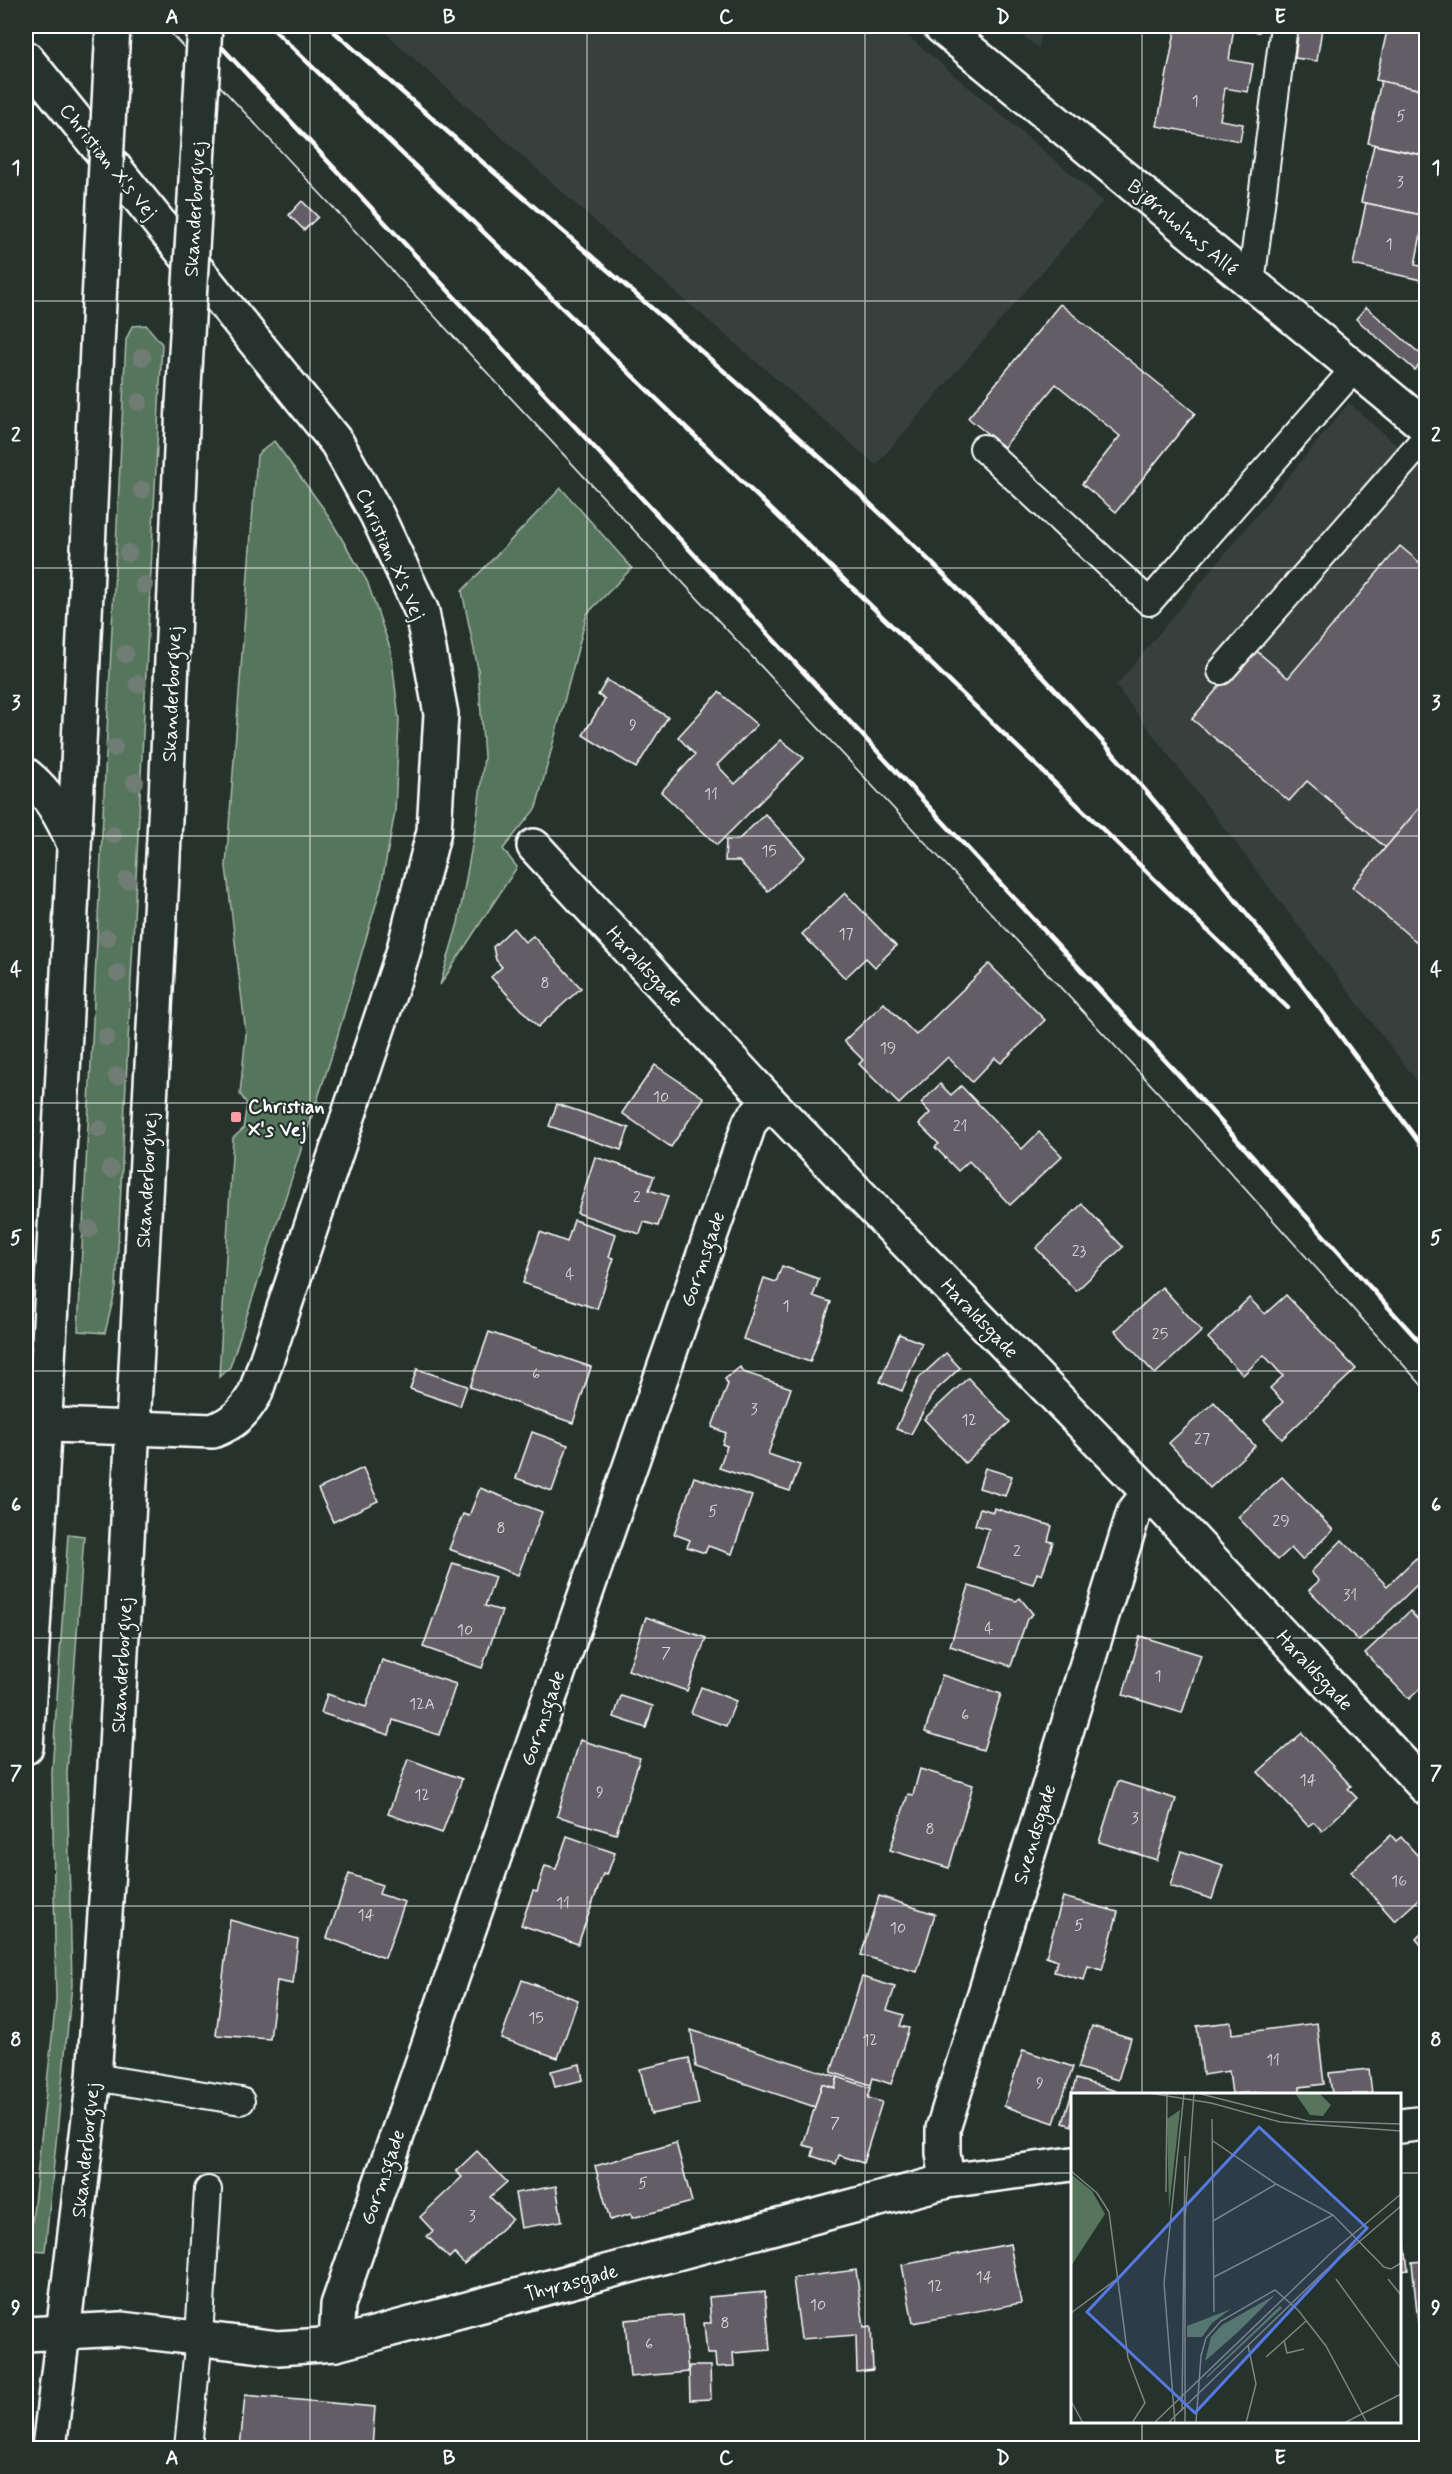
<svg xmlns="http://www.w3.org/2000/svg" width="1452" height="2474" font-family="Mynerve,sans-serif">
	<style>
		.built { fill: #39403e }
		.green { fill: #57755d; stroke: #abbaae; stroke-width: 1.5 }
		.building { fill: #645d66; stroke: #fff; stroke-width: 1.5 }
		.lines { fill: none; stroke-linecap: round; stroke-linejoin: round }
		.service-casing { stroke: #fff; stroke-width: 30 }
		.minor-casing { stroke: #fff; stroke-width: 38 }
		.tertiary-casing { stroke: #fff; stroke-width: 38 }
		.service { stroke: #26332d; stroke-width: 26 }
		.minor { stroke: #26332d; stroke-width: 33 }
		.tertiary { stroke: #26332d; stroke-width: 33 }
		.tram { stroke: #fff; stroke-width: 1.5 }
		.rail { stroke: #fff; stroke-width: 4.5 }
		.tertiary-bridge-casing { stroke: #fff; stroke-width: 38; stroke-linecap: butt }
		.tertiary-bridge { stroke: #26332d; stroke-width: 33 }
		.tree { fill: #6f7d74 }
		.grid { fill: none; stroke: #fff; stroke-width: 1.5; stroke-opacity: 0.55 }
		.poi-dot { fill: #ff9aa2; stroke: #26332d; stroke-width: 2 }
		.labels { text-anchor: middle; stroke-width: 4.5; stroke-linejoin: round; paint-order: stroke }
		.number-label { font-size: 16px; fill: #d8d6d9 }
		.street-label { font-size: 20px; fill: #fff; stroke: #26332d }
		.poi-label { font-size: 20px; font-weight: bold; fill: #fff; stroke: #26332d; text-anchor: start }
		.inset-road { fill: none; stroke: #7d8581; stroke-width: 1.5 }
		.view { fill: #567ae2; fill-opacity: 0.15; stroke: #567ae2; stroke-width: 3 }
		.inset-edge { fill: none; stroke: #fff; stroke-width: 3 }
		.neatline { fill: none; stroke: #fff; stroke-width: 2 }
		.grid-label { font-size: 20px; text-anchor: middle; font-weight: bold; fill: #fff }
	</style>
	<rect width="100%" height="100%" fill="#26332d"/>
	<filter id="ink" filterUnits="userSpaceOnUse"><feTurbulence type="fractalNoise" baseFrequency=".0167" numOctaves="2"/><feDisplacementMap in="SourceGraphic" scale="12" xChannelSelector="R" yChannelSelector="G"/><feConvolveMatrix kernelMatrix="1 2 1 2 8 2 1 2 1" color-interpolation-filters="sRGB"/></filter>
	<g filter="url(#ink)">
		<g class="built">
			<polygon points="378,26 896,26 1103,201 876,465 627,250"/>
			<polygon points="1009,26 1042,26 1039,48"/>
			<polygon points="1349,403 1426,472 1426,1093 1116,686"/>
		</g>
		<g class="green">
			<polygon points="146,325 162,344 116,1288 105,1333 78,1331 126,340 132,326"/>
			<polygon points="274,441 324,509 367,581 391,651 399,720 395,812 381,887 331,1058 230,1367 219,1377 233,1138 243,1129 247,1104 240,1094 246,1034 226,866 257,455"/>
			<polygon points="561,488 632,568 587,614 536,808 503,849 517,867 440,985 458,923 477,818 484,757 478,669 462,591"/>
			<polygon points="68,1534 84,1536 67,1773 72,1985 45,2251 29,2250 56,2000 52,1772"/>
		</g>
		<g class="building">
			<polygon points="1176,26 1260,26 1259,32 1234,27 1229,60 1253,64 1248,92 1225,88 1220,120 1243,124 1240,141 1157,126"/>
			<polygon points="1299,26 1322,28 1317,61 1295,58"/>
			<polygon points="1388,26 1426,26 1426,91 1376,80"/>
			<polygon points="1381,81 1426,91 1426,156 1368,143"/>
			<polygon points="1374,145 1426,156 1426,185 1422,201 1426,202 1426,216 1361,202"/>
			<polygon points="302,201 318,217 304,230 289,215"/>
			<polygon points="1366,203 1426,216 1426,230 1422,229 1415,265 1426,267 1426,281 1353,265"/>
			<polygon points="1060,304 1195,413 1116,512 1082,484 1120,436 1056,384 1004,447 968,418"/>
			<polygon points="1366,307 1425,358 1415,370 1356,319"/>
			<polygon points="1400,546 1426,568 1426,800 1386,848 1307,781 1289,801 1192,719 1252,647 1288,678"/>
			<polygon points="607,680 668,717 636,768 583,735 605,699 598,695"/>
			<polygon points="719,692 757,725 717,765 735,784 781,740 804,758 717,845 661,792 695,755 678,737"/>
			<polygon points="1426,800 1426,950 1352,887"/>
			<polygon points="765,814 805,857 768,891 739,861 725,861 726,840 738,840"/>
			<polygon points="845,893 896,946 875,967 866,958 845,978 802,934"/>
			<polygon points="513,928 525,942 533,936 581,988 538,1027 491,977 502,967 496,960 493,947"/>
			<polygon points="989,964 1045,1020 1001,1063 995,1058 972,1082 948,1057 899,1104 859,1064 863,1060 844,1041 884,1003 916,1035"/>
			<polygon points="655,1065 704,1098 671,1147 622,1113"/>
			<polygon points="940,1084 951,1095 961,1086 1022,1149 1039,1132 1062,1156 1010,1205 969,1161 958,1171 935,1147 939,1144 919,1124 930,1113 921,1103"/>
			<polygon points="557,1104 629,1128 621,1150 549,1126"/>
			<polygon points="595,1157 654,1176 649,1190 668,1196 658,1226 644,1222 640,1234 577,1213"/>
			<polygon points="1082,1204 1123,1247 1076,1291 1036,1248"/>
			<polygon points="574,1220 616,1234 609,1257 614,1258 597,1309 523,1283 540,1232 567,1242"/>
			<polygon points="782,1266 819,1279 813,1296 831,1302 810,1362 743,1339 764,1278 776,1282"/>
			<polygon points="1162,1287 1202,1331 1155,1374 1115,1331"/>
			<polygon points="1286,1295 1356,1369 1282,1439 1264,1420 1283,1402 1270,1388 1283,1376 1264,1355 1243,1375 1208,1338 1249,1298 1265,1314"/>
			<polygon points="489,1332 591,1367 573,1423 470,1387"/>
			<polygon points="899,1334 922,1343 902,1391 880,1382"/>
			<polygon points="946,1353 960,1368 933,1393 911,1434 896,1429 919,1378"/>
			<polygon points="740,1367 743,1372 791,1388 768,1454 800,1465 790,1491 719,1468 727,1446 722,1444 726,1433 712,1427 728,1384 725,1379"/>
			<polygon points="417,1369 467,1386 460,1406 410,1389"/>
			<polygon points="968,1378 1010,1422 965,1463 924,1419"/>
			<polygon points="1214,1402 1255,1446 1210,1488 1169,1443"/>
			<polygon points="532,1432 568,1445 552,1491 516,1478"/>
			<polygon points="363,1468 378,1501 333,1522 318,1489"/>
			<polygon points="985,1468 1012,1476 1005,1496 979,1488"/>
			<polygon points="694,1477 752,1496 732,1554 708,1546 705,1553 687,1547 690,1540 674,1534"/>
			<polygon points="1282,1477 1333,1530 1302,1560 1291,1548 1278,1560 1238,1517"/>
			<polygon points="480,1488 542,1512 518,1575 449,1549 463,1514 469,1516"/>
			<polygon points="980,1508 993,1512 994,1508 1052,1526 1048,1541 1053,1542 1042,1575 1037,1573 1033,1584 977,1567 989,1529 975,1525"/>
			<polygon points="1342,1540 1387,1586 1416,1558 1426,1568 1426,1576 1359,1641 1309,1590 1319,1581 1311,1572"/>
			<polygon points="453,1563 495,1577 485,1606 502,1611 482,1668 423,1647"/>
			<polygon points="969,1586 1016,1601 1020,1598 1033,1614 1027,1619 1011,1666 950,1646"/>
			<polygon points="1410,1611 1426,1629 1426,1683 1409,1699 1365,1653"/>
			<polygon points="646,1617 706,1638 687,1691 628,1670"/>
			<polygon points="1140,1636 1201,1655 1182,1713 1123,1695"/>
			<polygon points="382,1660 456,1684 439,1735 393,1720 389,1735 321,1713 327,1694 366,1707"/>
			<polygon points="942,1675 1001,1694 983,1750 925,1732"/>
			<polygon points="701,1687 736,1701 726,1726 691,1713"/>
			<polygon points="621,1696 653,1706 646,1728 614,1717"/>
			<polygon points="1302,1733 1351,1786 1348,1789 1357,1798 1322,1831 1314,1822 1308,1826 1258,1772"/>
			<polygon points="580,1740 640,1758 616,1834 557,1816"/>
			<polygon points="408,1759 462,1779 442,1833 388,1814"/>
			<polygon points="920,1769 973,1785 949,1868 890,1850 908,1794 913,1795"/>
			<polygon points="1118,1781 1176,1799 1157,1860 1099,1842"/>
			<polygon points="1391,1835 1396,1841 1401,1837 1426,1865 1426,1893 1395,1921 1351,1872"/>
			<polygon points="567,1836 615,1853 607,1875 603,1874 578,1944 521,1925 533,1891 537,1892 545,1866 556,1869"/>
			<polygon points="1181,1851 1223,1865 1212,1899 1170,1886"/>
			<polygon points="349,1874 382,1885 379,1894 405,1902 385,1958 327,1938"/>
			<polygon points="879,1896 935,1914 917,1972 861,1955"/>
			<polygon points="1063,1897 1118,1912 1102,1970 1088,1966 1084,1980 1054,1972 1057,1961 1046,1957"/>
			<polygon points="230,1920 298,1939 293,1984 277,1981 270,2039 216,2035"/>
			<polygon points="1426,1929 1426,1951 1416,1939"/>
			<polygon points="862,1977 895,1987 887,2010 904,2015 900,2026 909,2028 891,2084 873,2078 871,2085 831,2072"/>
			<polygon points="522,1980 578,2000 558,2058 501,2038"/>
			<polygon points="1231,2022 1232,2034 1317,2023 1324,2084 1300,2087 1300,2094 1263,2094 1263,2092 1232,2094 1229,2071 1203,2075 1197,2026"/>
			<polygon points="1092,2026 1131,2038 1118,2080 1078,2068"/>
			<polygon points="691,2030 838,2077 835,2088 822,2084 815,2107 696,2067"/>
			<polygon points="1023,2050 1073,2067 1054,2123 1004,2106"/>
			<polygon points="689,2058 699,2104 651,2114 640,2069"/>
			<polygon points="580,2064 583,2080 555,2087 551,2071"/>
			<polygon points="1369,2069 1372,2094 1332,2094 1329,2073"/>
			<polygon points="838,2077 871,2088 868,2098 882,2102 863,2163 839,2155 836,2164 812,2156 814,2148 803,2145 822,2084 835,2088"/>
			<polygon points="1076,2079 1116,2091 1115,2094 1072,2094 1072,2126 1063,2123"/>
			<polygon points="676,2143 692,2202 632,2218 631,2214 610,2220 595,2166"/>
			<polygon points="477,2151 507,2182 490,2197 512,2219 464,2264 454,2253 449,2258 427,2236 433,2231 420,2217 462,2177 456,2171"/>
			<polygon points="556,2186 562,2221 521,2228 515,2193"/>
			<polygon points="1400,2205 1408,2270 1400,2271"/>
			<polygon points="1010,2244 1021,2303 913,2323 902,2265"/>
			<polygon points="1426,2261 1426,2321 1418,2322 1412,2262"/>
			<polygon points="856,2270 864,2327 871,2326 873,2370 857,2372 856,2335 801,2339 793,2278"/>
			<polygon points="765,2292 770,2350 733,2353 734,2366 716,2367 715,2354 707,2354 704,2323 711,2323 709,2297"/>
			<polygon points="683,2315 688,2372 630,2377 625,2320"/>
			<polygon points="689,2366 710,2366 711,2399 690,2400"/>
			<polygon points="245,2395 375,2407 372,2448 240,2448"/>
		</g>
		<g class="lines">
			<defs>
				<g id="service">
					<polyline points="1251,283 1284,26"/>
					<polyline points="983,448 1149,602 1355,368"/>
					<polyline points="1221,671 1426,437"/>
					<polyline points="94,2077 241,2101"/>
					<polyline points="188,2448 199,2337 208,2190"/>
				</g>
				<g id="minor">
					<polyline points="940,26 1426,427"/>
					<polyline points="534,846 769,1101 1149,1493 1426,1788"/>
					<polyline points="1400,2126 1426,2123"/>
					<polyline points="947,2181 943,2153 943,2129 1134,1512 1149,1493"/>
					<polyline points="64,2332 121,2329 278,2348 336,2344 947,2181 1072,2164"/>
					<polyline points="336,2344 338,2305 750,1122 769,1101"/>
				</g>
				<g id="tertiary">
					<path d="M26,58L337,443L377,515L422,612L441,714L434,831L403,953L255,1394C243,1414 235,1422 213,1431L26,1424"/>
					<path d="M26,775C49,793 62,817 74,844"/>
					<path d="M26,1747C55,1266 78,784 99,302"/>
					<polyline points="26,2334 64,2332"/>
					<polyline points="49,2448 94,2077 115,1766 166,800 183,404"/>
				</g>
			</defs>
			<use href="#service" class="service-casing"/>
			<use href="#minor" class="minor-casing"/>
			<use href="#tertiary" class="tertiary-casing"/>
			<use href="#service" class="service"/>
			<use href="#minor" class="minor"/>
			<use href="#tertiary" class="tertiary"/>
			<polyline class="tram" points="164,26 1156,1090 1426,1390"/>
			<g class="rail">
				<polyline points="202,26 1176,1072 1426,1349"/>
				<polyline points="270,26 1288,1008"/>
				<path d="M328,26C530,209 744,378 938,569C1041,671 1140,779 1230,893C1298,977 1362,1065 1426,1152"/>
			</g>
			<defs>
				<g id="tertiary-bridge">
					<polyline points="99,302 113,26"/>
					<polyline points="183,404 205,26"/>
				</g>
			</defs>
			<use href="#tertiary-bridge" class="tertiary-bridge-casing"/>
			<use href="#tertiary-bridge" class="tertiary-bridge"/>
		</g>
		<g class="tree">
			<circle cx="142" cy="357" r="9"/>
			<circle cx="139" cy="402" r="9"/>
			<circle cx="142" cy="490" r="9"/>
			<circle cx="128" cy="553" r="9"/>
			<circle cx="144" cy="585" r="9"/>
			<circle cx="125" cy="654" r="9"/>
			<circle cx="138" cy="684" r="9"/>
			<circle cx="114" cy="748" r="9"/>
			<circle cx="135" cy="782" r="9"/>
			<circle cx="113" cy="835" r="9"/>
			<circle cx="127" cy="880" r="9"/>
			<circle cx="107" cy="938" r="9"/>
			<circle cx="118" cy="973" r="9"/>
			<circle cx="106" cy="1037" r="9"/>
			<circle cx="117" cy="1076" r="9"/>
			<circle cx="99" cy="1129" r="9"/>
			<circle cx="110" cy="1169" r="9"/>
			<circle cx="89" cy="1229" r="9"/>
		</g>
	</g>
	<path class="grid" d="M310,26V2448M587,26V2448M865,26V2448M1142,26V2094M26,301H1426M26,568H1426M26,836H1426M26,1103H1426M26,1371H1426M26,1638H1426M26,1906H1426M26,2173H1072M1400,2173H1426M1142,2422V2448"/>
	<rect class="poi-dot" x="230" y="1111" width="12" height="12" rx="3"/>
	<g class="labels">
		<g class="number-label">
			<text x="1195" y="106">1</text>
			<text x="1401" y="121">5</text>
			<text x="1400" y="187">3</text>
			<text x="1389" y="249">1</text>
			<text x="633" y="730">9</text>
			<text x="711" y="799">11</text>
			<text x="769" y="856">15</text>
			<text x="846" y="939">17</text>
			<text x="545" y="988">8</text>
			<text x="888" y="1053">19</text>
			<text x="661" y="1102">10</text>
			<text x="960" y="1131">21</text>
			<text x="637" y="1202">2</text>
			<text x="1079" y="1256">23</text>
			<text x="570" y="1279">4</text>
			<text x="786" y="1311">1</text>
			<text x="1160" y="1339">25</text>
			<text x="536" y="1379">6</text>
			<text x="754" y="1414">3</text>
			<text x="969" y="1425">12</text>
			<text x="1202" y="1444">27</text>
			<text x="713" y="1516">5</text>
			<text x="1281" y="1526">29</text>
			<text x="501" y="1533">8</text>
			<text x="1017" y="1556">2</text>
			<text x="1350" y="1600">31</text>
			<text x="989" y="1633">4</text>
			<text x="465" y="1635">10</text>
			<text x="666" y="1658">7</text>
			<text x="1158" y="1681">1</text>
			<text x="422" y="1709">12A</text>
			<text x="965" y="1720">6</text>
			<text x="1308" y="1785">14</text>
			<text x="600" y="1797">9</text>
			<text x="422" y="1800">12</text>
			<text x="1135" y="1823">3</text>
			<text x="930" y="1834">8</text>
			<text x="1399" y="1886">16</text>
			<text x="563" y="1908">11</text>
			<text x="366" y="1920">14</text>
			<text x="1079" y="1930">5</text>
			<text x="898" y="1933">10</text>
			<text x="536" y="2023">15</text>
			<text x="870" y="2045">12</text>
			<text x="1273" y="2065">11</text>
			<text x="1040" y="2088">9</text>
			<text x="835" y="2128">7</text>
			<text x="643" y="2188">5</text>
			<text x="472" y="2221">3</text>
			<text x="984" y="2282">14</text>
			<text x="935" y="2291">12</text>
			<text x="818" y="2310">10</text>
			<text x="725" y="2328">8</text>
			<text x="649" y="2349">6</text>
		</g>
		<g class="street-label">
			<text transform="translate(109 161) rotate(51)" y="7">Christian X's Vej</text>
			<text transform="translate(194 209) rotate(-87)" y="7">Skanderborgvej</text>
			<text transform="translate(1183 227) rotate(40)" y="7">Bjørnholms Allé</text>
			<text transform="translate(391 554) rotate(66)" y="7">Christian X's Vej</text>
			<text transform="translate(171 694) rotate(-88)" y="7">Skanderborgvej</text>
			<text transform="translate(645 966) rotate(47)" y="7">Haraldsgade</text>
			<text transform="translate(146 1180) rotate(-87)" y="7">Skanderborgvej</text>
			<text transform="translate(702 1259) rotate(-71)" y="7">Gormsgade</text>
			<text transform="translate(980 1318) rotate(46)" y="7">Haraldsgade</text>
			<text transform="translate(121 1665) rotate(-87)" y="7">Skanderborgvej</text>
			<text transform="translate(1315 1670) rotate(47)" y="7">Haraldsgade</text>
			<text transform="translate(542 1718) rotate(-71)" y="7">Gormsgade</text>
			<text transform="translate(1034 1834) rotate(-73)" y="7">Svendsgade</text>
			<text transform="translate(85 2150) rotate(-84)" y="7">Skanderborgvej</text>
			<text transform="translate(382 2177) rotate(-71)" y="7">Gormsgade</text>
			<text transform="translate(571 2282) rotate(-15)" y="7">Thyrasgade</text>
		</g>
		<g class="poi-label">
			<text x="248" y="1113">Christian<tspan x="248" dy="23">X's Vej</tspan></text>
		</g>
	</g>
	<g transform="translate(1071 2093)">
		<rect width="330" height="330" fill="#26332d"/>
		<path d="M224,0H248L260,12L252,23L239,22ZM109,17L98,116L96,26ZM0,81L21,98L34,121L0,173ZM204,202L167,239L134,268L140,244L151,232ZM209,213L211,215L136,285V283ZM160,216L141,230L131,244H116V233Z" fill="#57755d"/>
		<path class="inset-road" d="M78,0L140,10L209,29L330,38M126,0L237,28L330,31M141,26L143,219M142,48L205,91L262,122L313,174L320,176L330,170M0,78L26,100L38,119L57,265L74,310L61,330M95,99L96,0M142,128L205,91M143,184L262,122M265,186L330,276M317,186L330,202M0,220L47,185M213,247L216,260L233,256M195,264L235,228M0,308L12,330M111,318L114,63M83,330L262,158L330,101M97,330L254,178L330,113M104,330L93,190L113,0M114,330V126L123,0M125,330L130,263L135,245L150,228L204,197L227,217L255,253L296,330M175,330L185,291L177,252M273,330L330,301"/>
		<path class="view" d="M188,34L296,135L124,320L16,219Z"/>
		<rect width="330" height="330" class="inset-edge"/>
	</g>
	<rect width="1452" height="2474" fill="none" stroke="#26332d" stroke-width="66"/>
	<rect x="33" y="33" width="1386" height="2408" class="neatline"/>
	<g class="grid-label">
		<text x="172" y="23">A</text>
		<text x="449" y="23">B</text>
		<text x="726" y="23">C</text>
		<text x="1003" y="23">D</text>
		<text x="1280" y="23">E</text>
		<text x="16" y="174">1</text>
		<text x="1436" y="174">1</text>
		<text x="16" y="441">2</text>
		<text x="1436" y="441">2</text>
		<text x="16" y="709">3</text>
		<text x="1436" y="709">3</text>
		<text x="16" y="976">4</text>
		<text x="1436" y="976">4</text>
		<text x="16" y="1244">5</text>
		<text x="1436" y="1244">5</text>
		<text x="16" y="1511">6</text>
		<text x="1436" y="1511">6</text>
		<text x="16" y="1779">7</text>
		<text x="1436" y="1779">7</text>
		<text x="16" y="2046">8</text>
		<text x="1436" y="2046">8</text>
		<text x="16" y="2314">9</text>
		<text x="1436" y="2314">9</text>
		<text x="172" y="2464">A</text>
		<text x="449" y="2464">B</text>
		<text x="726" y="2464">C</text>
		<text x="1003" y="2464">D</text>
		<text x="1280" y="2464">E</text>
	</g>
</svg>
